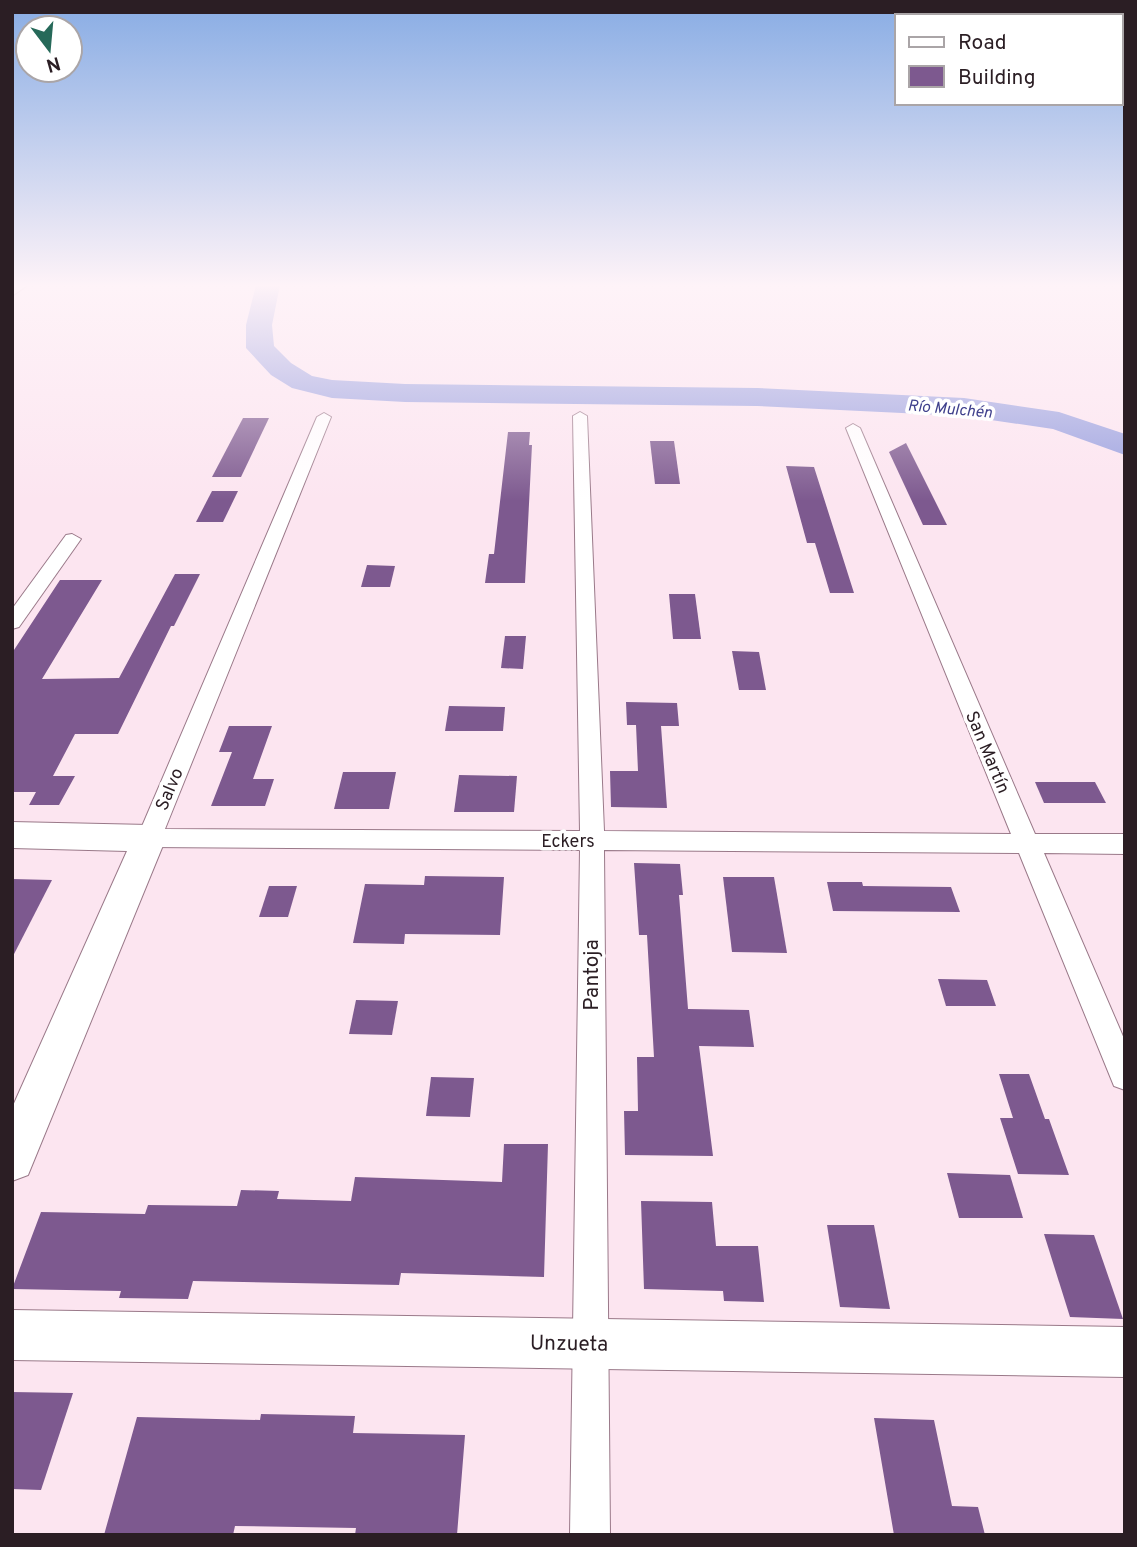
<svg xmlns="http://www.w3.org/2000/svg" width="1137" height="1547" font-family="Overpass,sans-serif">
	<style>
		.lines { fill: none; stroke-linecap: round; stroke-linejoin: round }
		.river { fill: #99a0df; fill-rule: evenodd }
		.building { fill: #7d598f }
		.street-casing { stroke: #9a7989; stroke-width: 2 }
		.secondary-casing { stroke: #9a7989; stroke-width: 2 }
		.street { fill: #fff; fill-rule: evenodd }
		.secondary { fill: #fff; fill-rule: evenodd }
		.labels { text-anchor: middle; stroke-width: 7; stroke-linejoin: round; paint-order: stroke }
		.far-water-label { font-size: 16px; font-style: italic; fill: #3f408c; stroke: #fff }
		.street-label { font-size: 18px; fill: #2b1e24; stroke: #fff }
		.near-street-label { font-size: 21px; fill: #2b1e24; stroke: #fff }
	</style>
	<rect width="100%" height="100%" fill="#fce5f0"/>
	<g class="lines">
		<polygon class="river" points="256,285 280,285 272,325 274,346 291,363 312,376 332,380 405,384 757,388 964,398 1059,412 1125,434 1125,455 1053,429 964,416 757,406 405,402 332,398 292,388 271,375 246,348 246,325"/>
	</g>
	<g class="building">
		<polygon points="243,418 269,418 241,477 212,477"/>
		<polygon points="508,432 530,432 529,445 532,445 525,583 485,583 489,554 494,554"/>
		<polygon points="650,441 674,441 680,484 655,484"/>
		<polygon points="906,443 947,525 923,525 889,452"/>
		<polygon points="786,466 814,467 854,593 830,593 815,543 807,543"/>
		<polygon points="212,491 238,491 223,522 196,522"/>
		<polygon points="367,565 395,566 390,587 361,587"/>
		<polygon points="175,574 200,574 174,626 171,626 118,734 75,734 53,776 75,776 59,805 29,805 36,792 12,792 12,653 60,580 102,580 42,679 119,678"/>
		<polygon points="669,594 695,594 701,639 673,639"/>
		<polygon points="505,636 526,636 523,669 501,668"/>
		<polygon points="732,651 759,652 766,690 739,690"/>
		<polygon points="626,702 677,703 679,726 661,726 667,808 611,807 610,771 638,771 636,725 627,725"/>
		<polygon points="449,706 505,707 503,731 445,731"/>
		<polygon points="229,726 272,726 253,779 274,779 265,806 211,806 232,752 219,752"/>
		<polygon points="343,772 396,772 389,809 334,809"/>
		<polygon points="459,775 517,776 514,812 454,812"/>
		<polygon points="1035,782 1095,782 1106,803 1044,803"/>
		<polygon points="634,863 680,864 683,895 679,895 688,1009 749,1010 754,1047 699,1046 713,1156 625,1155 624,1111 638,1111 637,1057 654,1057 647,935 639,935"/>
		<polygon points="425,876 504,877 500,935 405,934 404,944 353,943 365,884 424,885"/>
		<polygon points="723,877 774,877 787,953 732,952"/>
		<polygon points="12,879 52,880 12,958"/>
		<polygon points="827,882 862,882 863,886 951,887 960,912 833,911"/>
		<polygon points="269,886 297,886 288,917 259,917"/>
		<polygon points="938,979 987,980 996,1006 946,1006"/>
		<polygon points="356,1000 398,1001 392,1035 349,1034"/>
		<polygon points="999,1074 1029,1074 1045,1119 1049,1119 1069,1175 1018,1174 1000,1118 1013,1118"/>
		<polygon points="431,1077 474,1078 470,1117 426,1116"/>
		<polygon points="504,1144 548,1144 544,1277 401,1273 399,1285 193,1281 188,1299 119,1298 121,1291 12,1289 41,1212 145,1214 148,1205 237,1206 241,1190 279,1191 277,1199 351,1201 355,1177 502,1182"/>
		<polygon points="947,1173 1010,1175 1023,1218 959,1218"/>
		<polygon points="641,1201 712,1202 716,1246 758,1246 764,1302 724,1301 723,1291 644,1289"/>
		<polygon points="827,1225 874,1225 890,1309 840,1307"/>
		<polygon points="1044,1234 1094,1235 1123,1319 1070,1317"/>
		<polygon points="12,1392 73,1393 41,1490 12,1489"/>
		<polygon points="261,1414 355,1416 353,1433 465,1435 457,1535 355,1535 356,1528 235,1526 233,1535 104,1535 137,1417 260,1420"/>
		<polygon points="874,1418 934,1420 952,1506 978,1507 985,1535 894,1535"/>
	</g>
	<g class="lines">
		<defs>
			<g id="street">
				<polygon points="15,285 28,285 12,296 12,287"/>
				<polygon points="580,412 587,416 604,831 1011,834 846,428 853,424 860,428 1035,834 1125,834 1125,854 1044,853 1125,1041 1125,1090 1114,1086 1019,853 604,850 610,1535 570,1535 580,850 149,847 140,845 137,838 317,417 324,413 331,417 165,829 580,831 573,416"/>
				<polygon points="72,534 81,539 19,627 12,629 12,609 66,535"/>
			</g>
			<g id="secondary">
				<polygon points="12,822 149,825 161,829 166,838 28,1175 12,1181 12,1108 127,851 12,848"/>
				<polygon points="12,1310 1125,1327 1125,1377 12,1360"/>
			</g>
		</defs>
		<use href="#street" class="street-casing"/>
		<use href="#secondary" class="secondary-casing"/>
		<use href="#street" class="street"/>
		<use href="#secondary" class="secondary"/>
	</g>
	<linearGradient id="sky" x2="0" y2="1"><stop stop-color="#88ace4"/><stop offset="0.57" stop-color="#fef3f8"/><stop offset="1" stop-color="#fef3f8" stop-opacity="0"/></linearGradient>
	<rect width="1137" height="501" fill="url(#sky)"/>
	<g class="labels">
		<g class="far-water-label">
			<text transform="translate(950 408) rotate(5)" y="6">Río Mulchén</text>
		</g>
		<g class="street-label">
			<text transform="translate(988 752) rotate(67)" y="6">San Martín</text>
			<text transform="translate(169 789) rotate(-67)" y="6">Salvo</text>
			<text x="568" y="847">Eckers</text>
		</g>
		<g class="near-street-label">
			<text transform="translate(591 975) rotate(-90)" y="7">Pantoja</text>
			<text transform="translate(569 1343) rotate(1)" y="7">Unzueta</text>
		</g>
	</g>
	<rect width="1137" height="1547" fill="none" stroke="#2b1e24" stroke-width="28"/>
	<rect x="895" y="14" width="228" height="91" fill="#ffffff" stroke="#aaa5a7" stroke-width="2"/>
	<rect x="909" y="37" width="35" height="10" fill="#ffffff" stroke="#aaa5a7" stroke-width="2"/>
	<text x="958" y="49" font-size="21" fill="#2b1e24">Road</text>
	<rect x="909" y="66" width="35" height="21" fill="#7d598f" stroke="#aaa5a7" stroke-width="2"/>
	<text x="958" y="84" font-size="21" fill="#2b1e24">Building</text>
	<g transform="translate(49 49) rotate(164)"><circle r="33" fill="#ffffff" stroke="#aaa5a7" stroke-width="2"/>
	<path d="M0-5L12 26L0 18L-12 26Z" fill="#266959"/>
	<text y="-10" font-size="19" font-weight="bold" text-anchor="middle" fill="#2b1e24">N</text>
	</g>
</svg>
